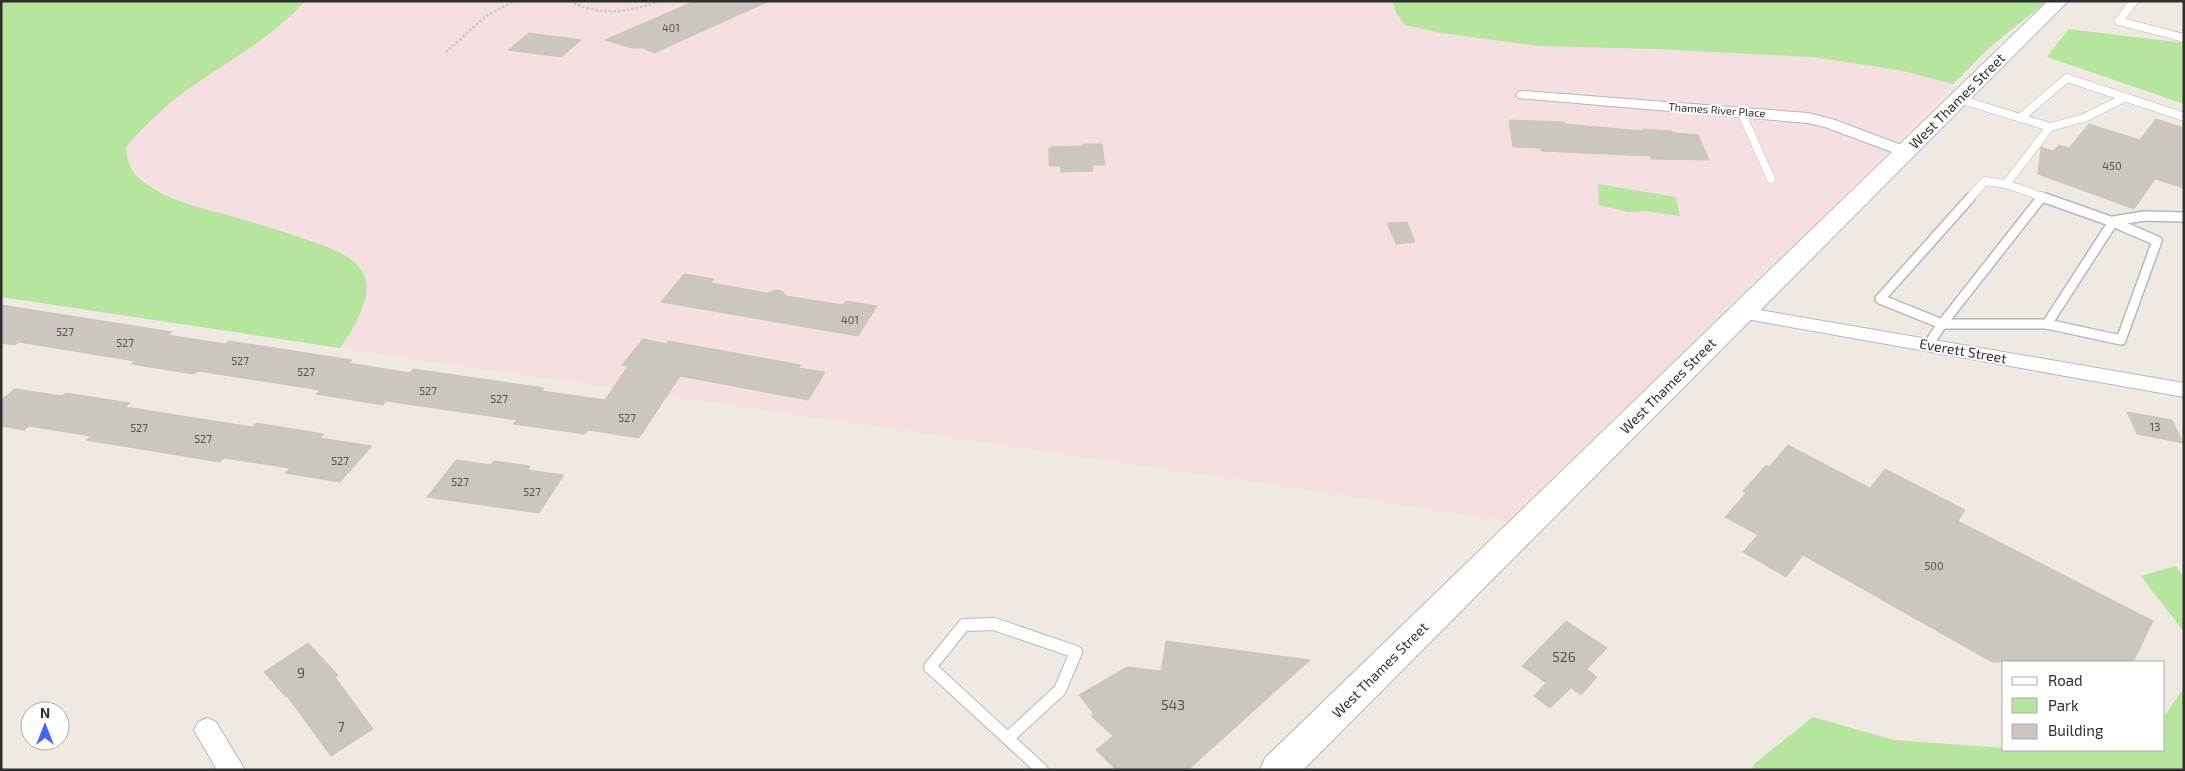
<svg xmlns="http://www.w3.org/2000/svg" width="2185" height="771" font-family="'Exo 2',sans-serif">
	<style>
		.medical { fill: #f5dfe0 }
		.green { fill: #b6e59e }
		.building { fill: #cbc7bf; stroke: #cbc5ba }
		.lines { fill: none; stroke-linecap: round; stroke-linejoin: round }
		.service-far2-casing { stroke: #b4b7c1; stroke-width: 9 }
		.service-far1-casing { stroke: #b4b7c1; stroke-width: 12 }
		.service-casing { stroke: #b4b7c1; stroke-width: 14 }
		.minor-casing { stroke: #b4b7c1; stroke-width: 2 }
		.secondary-casing { stroke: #b4b7c1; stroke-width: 2 }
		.path { stroke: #c9c9c9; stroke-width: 2.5; stroke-dasharray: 2.5 2; stroke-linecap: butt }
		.service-far2 { stroke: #fff; stroke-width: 8 }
		.service-far1 { stroke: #fff; stroke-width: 9 }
		.service { stroke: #fff; stroke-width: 12 }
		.minor { fill: #fff; fill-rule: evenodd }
		.secondary { fill: #fff; fill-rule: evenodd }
		.labels { text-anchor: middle; stroke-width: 4; stroke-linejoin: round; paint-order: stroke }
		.number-label { font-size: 11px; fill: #555452 }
		.far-street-label { font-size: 11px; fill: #2e2e2e; stroke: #fff }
		.street-label { font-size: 14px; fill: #2e2e2e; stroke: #fff }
		.near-number-label { font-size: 14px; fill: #555452 }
	</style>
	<rect width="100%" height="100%" fill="#efe9e1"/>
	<polygon class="medical" points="305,1 1392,1 1397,14 1405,25 1441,33 1539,46 1654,49 1812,57 1899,70 1953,84 1710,329 1510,522 1282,486 340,348 352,331 366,291 364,274 351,260 343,255 301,237 207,210 166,195 137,176 126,153 126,147 157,115 189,88 283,24"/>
	<g class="green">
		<path d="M1,1H305C273,37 231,59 191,87C167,104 145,125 126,147C126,158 131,171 139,178C166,202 208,209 241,219C265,226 290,234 314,242C331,248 356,257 364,275C374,296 352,332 340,348L1,297Z"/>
		<polygon points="1392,1 2047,1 1989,48 1953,84 1899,70 1812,57 1654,49 1539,46 1441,33 1405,25 1397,14"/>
		<polygon points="2069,29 2184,43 2184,104 2047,57"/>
		<polygon points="1598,184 1676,197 1680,216 1646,211 1628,212 1599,205"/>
		<polygon points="2176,566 2184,577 2184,632 2141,576"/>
		<polygon points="2184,688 2184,770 1752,770 1754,764 1813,717 1894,740 2004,748 2004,750 2164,750 2164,716"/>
	</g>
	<g class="building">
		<polygon points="695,1 769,1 654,53 643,48 632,48 605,40"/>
		<polygon points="529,33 581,40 561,57 508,50"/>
		<polygon points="2156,119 2184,128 2184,188 2155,179 2134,209 2038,174 2041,147 2053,151 2059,145 2069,148 2089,124 2140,140"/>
		<polygon points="1509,120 1564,122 1565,124 1643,131 1642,129 1672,131 1674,133 1698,135 1709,160 1651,159 1651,156 1541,151 1540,148 1513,147"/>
		<polygon points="1083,144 1102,144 1105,165 1092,165 1093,171 1061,172 1061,166 1049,166 1049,147 1083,146"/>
		<polygon points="1407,222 1415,242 1396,244 1387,223"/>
		<polygon points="684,274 714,279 711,283 767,293 776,290 782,291 786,296 843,305 846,301 877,306 858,336 661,302"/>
		<polygon points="1,305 172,332 168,335 225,344 229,341 352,360 349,363 410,373 413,369 544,388 542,391 605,400 628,366 622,365 643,339 667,344 668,341 801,365 799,368 825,372 808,400 680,376 639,438 588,430 585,434 513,424 517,420 386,401 383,405 316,394 320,390 198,371 194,374 131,364 135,361 19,342 15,345 1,343"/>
		<polygon points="15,389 62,396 66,393 130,403 126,407 214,421 252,427 256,423 324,434 320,438 372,446 340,482 285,473 290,468 224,458 220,462 86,440 91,436 29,426 24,430 1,426 1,400"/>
		<polygon points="2127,412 2172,420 2183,443 2137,434"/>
		<polygon points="1788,445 1870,488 1885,469 1965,510 1958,521 2153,621 2133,662 1992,662 1803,555 1786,577 1743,552 1758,535 1725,517 1746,493 1743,491 1766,465 1769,467"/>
		<polygon points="456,460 491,465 494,461 530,466 528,470 564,475 539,513 427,497"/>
		<polygon points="1566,621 1607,648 1587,669 1597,677 1581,695 1571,688 1550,708 1534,696 1546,683 1522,666"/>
		<polygon points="1166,641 1310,660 1188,770 1116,770 1096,750 1113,736 1091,716 1094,714 1079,695 1127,667 1161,671"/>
		<polygon points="308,643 338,675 335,677 373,729 331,756 287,696 286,697 264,672"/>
	</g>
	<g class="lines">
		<defs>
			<g id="service-far2">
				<polyline points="2134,1 2119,21 2184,38"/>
				<polyline points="1959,99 2050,127 2006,184"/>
				<polyline points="1741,112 1771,179"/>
				<polyline points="2020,118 2067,78 2184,117"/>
				<polyline points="2050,127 2084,118 2124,98"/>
				<polyline points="1969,199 1985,181 2006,184 2048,199"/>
				<polyline points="2040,199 2042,196"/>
			</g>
			<g id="service-far1">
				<polyline points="2114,221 2144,216 2184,217"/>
				<polyline points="1942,324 2041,198"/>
				<polyline points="1942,324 2047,324 2113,222 2045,198"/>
				<polyline points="1942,324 1880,299 1970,198"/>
				<polyline points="2047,324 2121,340 2157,241 2113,222"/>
				<polyline points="1928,345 1942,324"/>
			</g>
			<polyline id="service" points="1009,737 1060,690 1076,652 994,624 964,625 930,667 1042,770"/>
			<g id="minor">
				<polygon points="1523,91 1808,113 1835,120 1912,149 1914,152 1912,155 1900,155 1825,127 1808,123 1518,98 1516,95 1518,92"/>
				<polygon points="1742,307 2184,383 2184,397 1735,317 1733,313 1735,309"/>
				<polygon points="207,718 216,722 245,770 217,770 194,730 198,722"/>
			</g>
			<polygon id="secondary" points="2048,1 2068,1 1303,770 1260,770 1265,758"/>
		</defs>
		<use href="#service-far2" class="service-far2-casing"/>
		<use href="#service-far1" class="service-far1-casing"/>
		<use href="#service" class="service-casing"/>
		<use href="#minor" class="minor-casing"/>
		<use href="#secondary" class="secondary-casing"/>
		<g class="path">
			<path d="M570,1C599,16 629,13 659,1"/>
			<polyline points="446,52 486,16 514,1"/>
		</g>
		<use href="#service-far2" class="service-far2"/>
		<use href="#service-far1" class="service-far1"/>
		<use href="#service" class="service"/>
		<use href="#minor" class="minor"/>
		<use href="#secondary" class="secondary"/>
	</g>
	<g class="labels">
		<g class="number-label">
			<text x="671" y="32">401</text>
			<text x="2112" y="170">450</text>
			<text x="850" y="324">401</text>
			<text x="65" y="336">527</text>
			<text x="125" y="347">527</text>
			<text x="240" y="365">527</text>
			<text x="306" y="376">527</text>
			<text x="428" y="395">527</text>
			<text x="499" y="403">527</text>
			<text x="627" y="422">527</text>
			<text x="2155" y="431">13</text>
			<text x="139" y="432">527</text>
			<text x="203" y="443">527</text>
			<text x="340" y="465">527</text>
			<text x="460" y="486">527</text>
			<text x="532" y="496">527</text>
			<text x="1934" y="570">500</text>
		</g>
		<g class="far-street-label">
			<text transform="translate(1717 110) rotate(4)" y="4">Thames River Place</text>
		</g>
		<g class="street-label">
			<text transform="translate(1957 101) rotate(-45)" y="5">West Thames Street</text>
			<text transform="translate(1963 351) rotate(10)" y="5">Everett Street</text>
			<text transform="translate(1668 386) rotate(-45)" y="5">West Thames Street</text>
			<text transform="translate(1380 670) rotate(-45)" y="5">West Thames Street</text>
		</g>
		<g class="near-number-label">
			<text x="1564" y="662">526</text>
			<text x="301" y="678">9</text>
			<text x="1173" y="710">543</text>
			<text x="341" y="732">7</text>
		</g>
	</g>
	<rect width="2185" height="771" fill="none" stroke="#2e2e2e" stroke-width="5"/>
	<rect x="2002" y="661" width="162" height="90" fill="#ffffff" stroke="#ababab"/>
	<rect x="2012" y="677" width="25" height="8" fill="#ffffff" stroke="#ababab"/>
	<text x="2048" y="686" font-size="15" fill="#2e2e2e">Road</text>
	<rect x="2012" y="698" width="25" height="15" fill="#b6e59e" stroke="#ababab"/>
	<text x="2048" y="711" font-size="15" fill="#2e2e2e">Park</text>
	<rect x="2012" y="724" width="25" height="15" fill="#cbc7bf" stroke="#ababab"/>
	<text x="2048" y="736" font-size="15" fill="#2e2e2e">Building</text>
	<g transform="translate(45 726)"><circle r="24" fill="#ffffff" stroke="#ababab"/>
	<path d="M0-4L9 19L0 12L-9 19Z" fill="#4264fb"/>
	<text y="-8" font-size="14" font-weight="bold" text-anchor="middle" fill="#2e2e2e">N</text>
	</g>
</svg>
